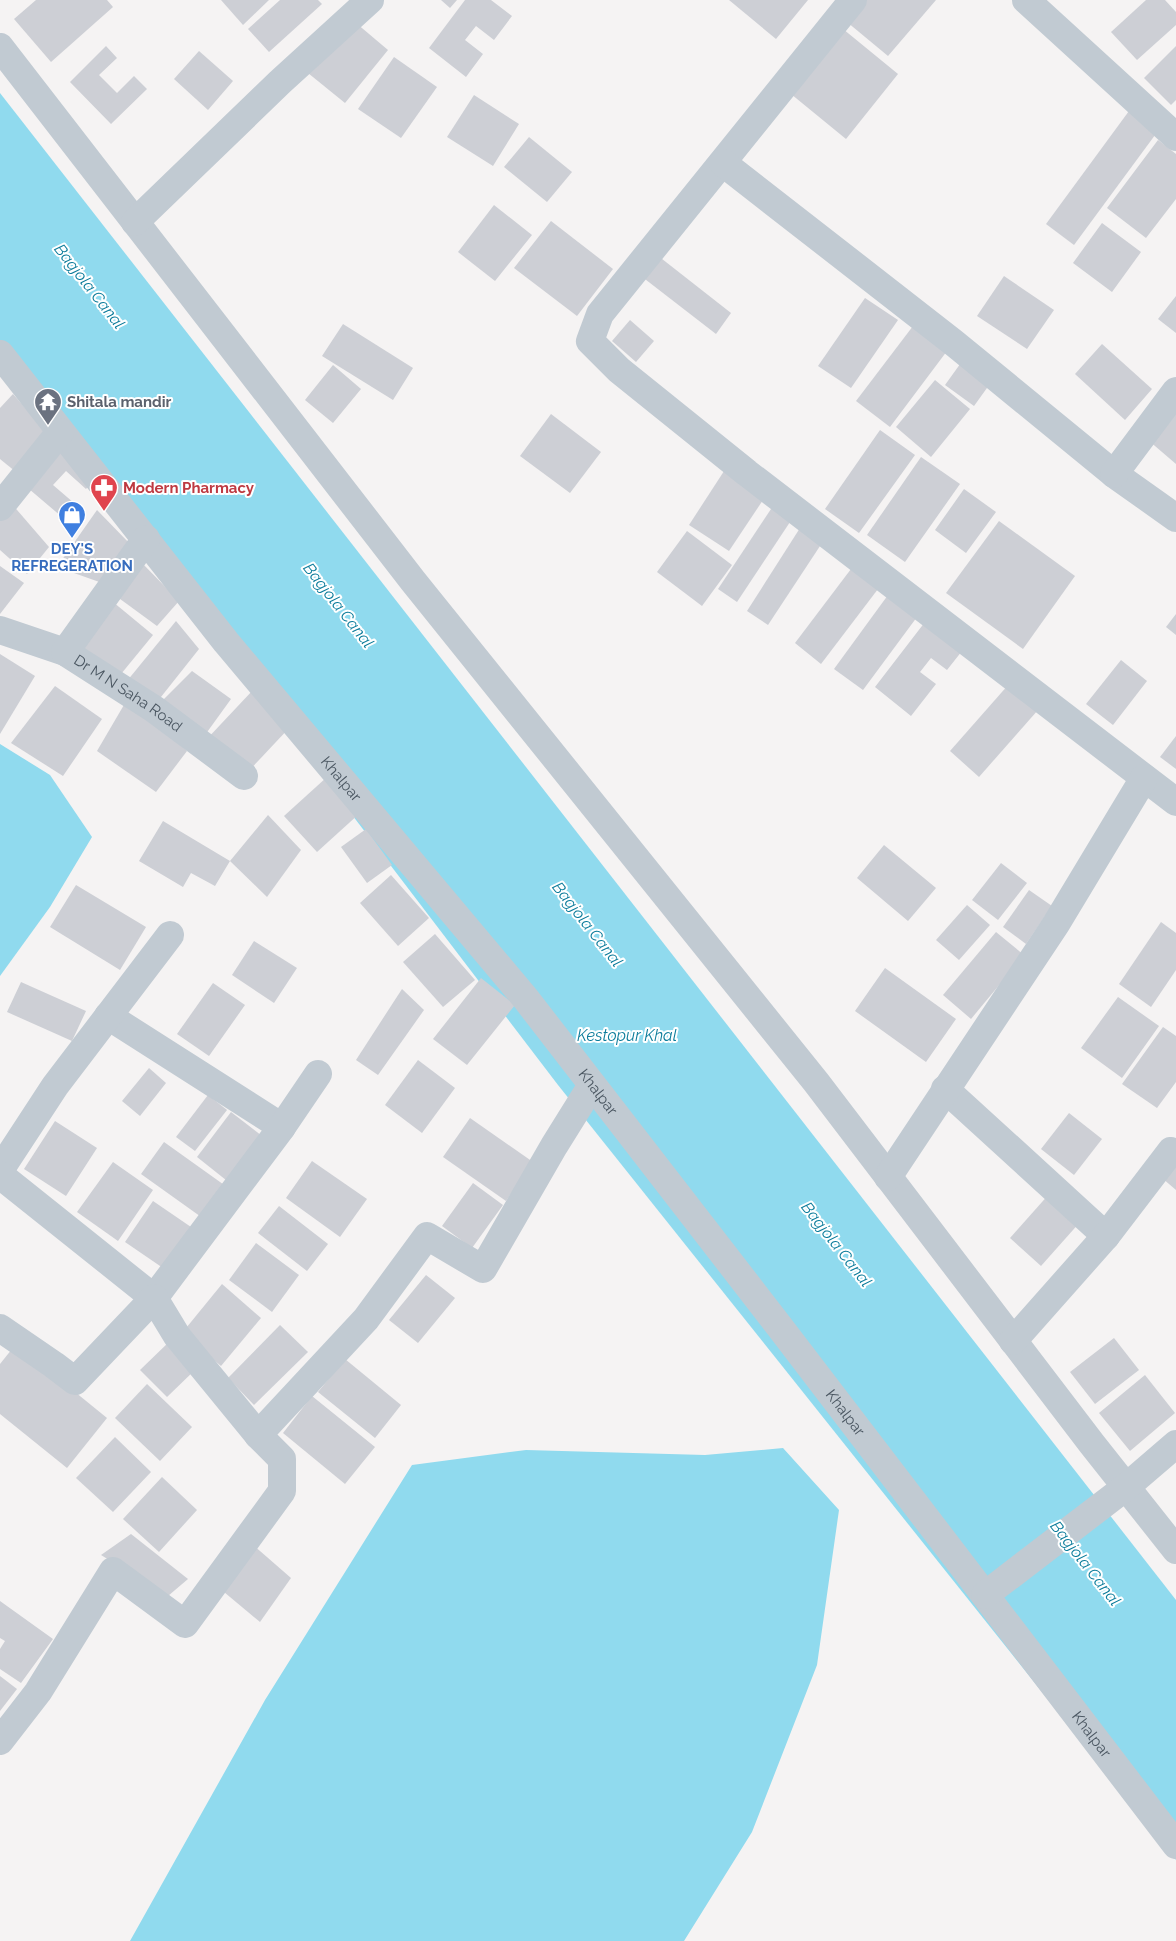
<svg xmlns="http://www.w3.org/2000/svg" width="1176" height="1941" font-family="Raleway,sans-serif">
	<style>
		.water { fill: #90daee }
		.building { fill: #cdcfd5 }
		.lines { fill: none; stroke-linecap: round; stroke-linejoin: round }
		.minor { stroke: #c1cad2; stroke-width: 28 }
		.labels { text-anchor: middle; stroke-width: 4; stroke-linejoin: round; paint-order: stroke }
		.worship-label { font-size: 15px; font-weight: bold; fill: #5b616d; stroke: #fff; text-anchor: start }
		.health-label { font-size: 15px; font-weight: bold; fill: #be3a42; stroke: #fff; text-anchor: start }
		.shop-label { font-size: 15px; font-weight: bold; fill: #366cbe; stroke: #fff }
		.street-label { font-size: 15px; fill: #4a5661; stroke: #fff }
		.water-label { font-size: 16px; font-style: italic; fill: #0c7c9b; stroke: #fff }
	</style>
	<rect width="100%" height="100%" fill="#f5f3f3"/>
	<g class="water">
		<polygon points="0,93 1176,1600 1176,1860 558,1085 0,353"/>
		<polygon points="0,744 50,775 92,837 50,907 0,976"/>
		<polygon points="783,1448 839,1510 817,1665 752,1832 684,1941 130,1941 265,1700 412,1465 526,1450 705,1455"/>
	</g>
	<g class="building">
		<polygon points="36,0 107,0 113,7 51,62 14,19"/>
		<polygon points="221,0 269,0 243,25"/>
		<polygon points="280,0 318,0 322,4 269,52 248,29"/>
		<polygon points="441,0 457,0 450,8"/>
		<polygon points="465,0 491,0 512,16 494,40 476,26 465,40 483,54 466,77 429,48"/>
		<polygon points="729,0 808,0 776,39"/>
		<polygon points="866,0 936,0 888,56 847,22"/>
		<polygon points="1146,0 1165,0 1176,12 1176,25 1137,60 1111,32"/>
		<polygon points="356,23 388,50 345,103 308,73"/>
		<polygon points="843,29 898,74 846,139 791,94"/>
		<polygon points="106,46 117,58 99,75 117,93 134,76 147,89 111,124 70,82"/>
		<polygon points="1176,46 1176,100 1171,105 1144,78"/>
		<polygon points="199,51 233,81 208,110 174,79"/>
		<polygon points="394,57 437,87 401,138 358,109"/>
		<polygon points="474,95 519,124 493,166 447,137"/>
		<polygon points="1129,111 1158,131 1074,245 1046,224"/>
		<polygon points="529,137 572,172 547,202 504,167"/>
		<polygon points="1158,140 1176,154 1176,199 1146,238 1107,208"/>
		<polygon points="494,205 532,235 495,281 458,252"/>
		<polygon points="551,221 613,269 577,316 514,268"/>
		<polygon points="1102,223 1141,252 1112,292 1073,263"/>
		<polygon points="657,255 731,313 716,334 641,276"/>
		<polygon points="1004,276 1054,310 1027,349 977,316"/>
		<polygon points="1176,296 1176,333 1158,319"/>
		<polygon points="865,298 898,320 851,388 818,366"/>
		<polygon points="630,320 654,341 636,362 612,341"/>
		<polygon points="343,324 413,368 393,400 322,356"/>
		<polygon points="913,326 947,351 890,427 856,401"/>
		<polygon points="1102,344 1152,389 1125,420 1075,374"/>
		<polygon points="963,360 992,381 974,406 945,385"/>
		<polygon points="333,365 361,389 333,423 305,400"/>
		<polygon points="935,380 970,409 931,457 896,427"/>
		<polygon points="13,394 48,434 16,472 0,459 0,408"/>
		<polygon points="1176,407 1176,464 1148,440"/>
		<polygon points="551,414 601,452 570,493 520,456"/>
		<polygon points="880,430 915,455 859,533 825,509"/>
		<polygon points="55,444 95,478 86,489 66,471 53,485 74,503 62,517 22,483"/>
		<polygon points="921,457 960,484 905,562 867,535"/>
		<polygon points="726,468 767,494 729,551 689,525"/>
		<polygon points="964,489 996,512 966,553 935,530"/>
		<polygon points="11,503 49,547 27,574 0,550 0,517"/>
		<polygon points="773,506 792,519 737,602 718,589"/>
		<polygon points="97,510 132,546 105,584 57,567"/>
		<polygon points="999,521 1075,576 1023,649 946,593"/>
		<polygon points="800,528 822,543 768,625 747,611"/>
		<polygon points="687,531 732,565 702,606 657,572"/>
		<polygon points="141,562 179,601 157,626 116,596"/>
		<polygon points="0,566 24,583 0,614"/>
		<polygon points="851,569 878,589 821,664 795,643"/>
		<polygon points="888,595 917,617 863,690 834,669"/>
		<polygon points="107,597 153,635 121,674 65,652"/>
		<polygon points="1176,614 1176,635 1166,627"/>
		<polygon points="176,621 199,649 157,702 127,681"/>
		<polygon points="925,622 962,651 947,670 931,658 920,672 936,684 911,716 875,687"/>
		<polygon points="0,654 35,676 0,734"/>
		<polygon points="1121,660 1147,681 1113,725 1086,704"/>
		<polygon points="192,671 231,699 205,735 154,709"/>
		<polygon points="1009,684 1038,710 979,777 950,751"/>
		<polygon points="55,686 102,719 63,776 11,743"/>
		<polygon points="253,690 291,726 244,776 205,741"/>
		<polygon points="128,698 187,751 156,792 97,751"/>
		<polygon points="1176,736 1176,769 1160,757"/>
		<polygon points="327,777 360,813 317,852 284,816"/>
		<polygon points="268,815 301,850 267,897 230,861"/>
		<polygon points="163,821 230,861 215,886 191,873 183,887 139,861"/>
		<polygon points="366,829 392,865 367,883 341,847"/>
		<polygon points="884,845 936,888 908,921 857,878"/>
		<polygon points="1001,863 1027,883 998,920 972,900"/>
		<polygon points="391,875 429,918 398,946 360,903"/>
		<polygon points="76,885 146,927 120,970 50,927"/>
		<polygon points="1029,890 1052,906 1026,944 1003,927"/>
		<polygon points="967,905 990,925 959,960 936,940"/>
		<polygon points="1161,922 1176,933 1176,970 1151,1007 1119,984"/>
		<polygon points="996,932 1024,955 971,1019 943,995"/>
		<polygon points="435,934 475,980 443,1007 403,962"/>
		<polygon points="254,941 297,968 274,1003 232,975"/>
		<polygon points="885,968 956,1019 926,1062 855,1011"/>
		<polygon points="481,978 515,1005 467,1065 433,1039"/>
		<polygon points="21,982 86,1011 72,1041 7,1012"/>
		<polygon points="213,983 245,1005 209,1056 177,1034"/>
		<polygon points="402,989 424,1010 378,1075 356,1060"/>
		<polygon points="1118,997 1159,1026 1122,1078 1081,1048"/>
		<polygon points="1163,1027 1176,1036 1176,1082 1157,1108 1122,1084"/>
		<polygon points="418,1060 455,1088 422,1133 385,1105"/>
		<polygon points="149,1068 166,1083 140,1116 122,1101"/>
		<polygon points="208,1095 227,1110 195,1151 176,1137"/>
		<polygon points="231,1112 266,1139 231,1184 197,1157"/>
		<polygon points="1069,1113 1102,1139 1074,1175 1041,1149"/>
		<polygon points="470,1118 533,1162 506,1201 443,1157"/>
		<polygon points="55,1121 97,1148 66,1196 24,1169"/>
		<polygon points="164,1142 227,1187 204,1219 141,1174"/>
		<polygon points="1176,1160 1176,1190 1162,1178"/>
		<polygon points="312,1161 367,1199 340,1237 286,1198"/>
		<polygon points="113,1162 153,1190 118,1241 77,1212"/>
		<polygon points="473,1183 503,1205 472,1248 442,1226"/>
		<polygon points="1050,1193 1081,1221 1041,1266 1010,1238"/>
		<polygon points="153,1201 191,1227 163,1268 125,1242"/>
		<polygon points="279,1206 328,1244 307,1271 258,1233"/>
		<polygon points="256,1243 299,1275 272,1312 229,1280"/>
		<polygon points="426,1275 455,1298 418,1343 389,1320"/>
		<polygon points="222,1284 261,1318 221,1366 182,1333"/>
		<polygon points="280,1325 308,1352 254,1405 228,1378"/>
		<polygon points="1114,1338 1139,1370 1095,1404 1070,1372"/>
		<polygon points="170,1341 197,1368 167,1397 140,1370"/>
		<polygon points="16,1344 107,1418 67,1468 0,1414 0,1364"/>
		<polygon points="345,1359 401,1405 375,1438 318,1392"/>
		<polygon points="1145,1375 1175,1413 1130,1451 1099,1413"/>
		<polygon points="147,1384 192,1427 160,1461 115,1418"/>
		<polygon points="312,1396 375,1447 345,1484 283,1433"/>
		<polygon points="115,1437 151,1472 113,1512 76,1478"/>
		<polygon points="162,1477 197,1510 159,1552 123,1519"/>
		<polygon points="131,1534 188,1579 168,1596 101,1555"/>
		<polygon points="251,1543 291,1578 260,1622 218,1587"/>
		<polygon points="0,1601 53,1639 21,1683 0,1669 0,1649 5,1641 0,1638"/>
		<polygon points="0,1676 17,1689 0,1711"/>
	</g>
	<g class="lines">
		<g class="minor">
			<polyline points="853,0 600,314 590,341 619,370 747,473 1176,802"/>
			<polyline points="1026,0 1176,137"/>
			<polyline points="0,47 413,581 816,1082 1092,1444 1176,1550"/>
			<polyline points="723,163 954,343 1114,474 1176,518"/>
			<polyline points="135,222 280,82 370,0"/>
			<path id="s1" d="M0,354L226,642L526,999L779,1326L1176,1845"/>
			<polyline points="1114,474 1176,391"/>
			<polyline points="0,507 60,432"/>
			<path id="s2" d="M0,630L65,652L154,709L244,776"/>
			<polyline points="65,652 146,539"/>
			<polyline points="108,1016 282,1127"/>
			<polyline points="945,1089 1106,1236"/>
			<polyline points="0,1170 55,1086 170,935"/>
			<polyline points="0,1175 154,1298 282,1127 318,1074"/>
			<polyline points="888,1177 1056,924 1144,778"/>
			<polyline points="0,1328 54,1365 75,1381 154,1298 177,1336 258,1435"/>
			<polyline points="1013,1341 1106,1236 1171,1151"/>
			<polyline points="985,1595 1126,1487 1176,1444"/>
			<polyline points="0,1741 38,1692 113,1571 185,1624 282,1491 282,1459 258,1435 366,1319 427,1236 483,1269 554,1146 592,1085"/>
		</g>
	</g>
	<defs>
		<symbol id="temple-pin" viewBox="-11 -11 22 30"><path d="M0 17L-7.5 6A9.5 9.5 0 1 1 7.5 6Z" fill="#6b7280" stroke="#fff"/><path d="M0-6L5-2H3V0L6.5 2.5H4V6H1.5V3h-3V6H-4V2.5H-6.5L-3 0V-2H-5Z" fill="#fff"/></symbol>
		<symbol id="pharmacy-pin" viewBox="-11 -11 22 30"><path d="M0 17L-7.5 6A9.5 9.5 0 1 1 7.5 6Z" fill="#e0444e" stroke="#fff"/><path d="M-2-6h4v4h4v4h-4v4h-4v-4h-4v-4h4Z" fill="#fff"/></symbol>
		<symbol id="shop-pin" viewBox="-11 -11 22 30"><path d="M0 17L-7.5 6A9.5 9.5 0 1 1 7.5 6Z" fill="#3f7fe0" stroke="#fff"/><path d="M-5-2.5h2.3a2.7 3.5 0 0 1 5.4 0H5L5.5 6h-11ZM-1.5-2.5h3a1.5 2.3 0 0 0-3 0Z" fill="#fff"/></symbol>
	</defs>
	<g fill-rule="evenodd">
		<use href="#temple-pin" x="32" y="386" width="32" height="43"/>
		<use href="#pharmacy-pin" x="88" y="472" width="32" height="43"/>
		<use href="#shop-pin" x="56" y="499" width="32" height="43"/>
	</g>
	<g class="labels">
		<g class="worship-label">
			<text x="67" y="407">Shitala mandir</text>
		</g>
		<g class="health-label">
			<text x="123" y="493">Modern Pharmacy</text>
		</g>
		<g class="shop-label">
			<text x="72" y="554">DEY'S<tspan x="72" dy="17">REFREGERATION</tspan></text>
		</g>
		<g class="street-label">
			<text dy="5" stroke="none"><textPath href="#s2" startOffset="144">Dr M N Saha Road</textPath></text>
			<text dy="5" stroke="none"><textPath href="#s1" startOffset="545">Khalpar</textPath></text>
			<text dy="5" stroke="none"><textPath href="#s1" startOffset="950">Khalpar</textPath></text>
			<text dy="5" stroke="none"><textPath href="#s1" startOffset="1355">Khalpar</textPath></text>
			<text dy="5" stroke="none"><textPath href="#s1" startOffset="1760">Khalpar</textPath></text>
		</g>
		<g class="water-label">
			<text transform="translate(90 286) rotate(52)" y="6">Bagjola Canal</text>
			<text transform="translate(339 605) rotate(52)" y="6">Bagjola Canal</text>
			<text transform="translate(588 924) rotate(52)" y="6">Bagjola Canal</text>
			<text x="627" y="1041">Kestopur Khal</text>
			<text transform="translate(837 1244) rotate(52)" y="6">Bagjola Canal</text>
			<text transform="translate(1086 1563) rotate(52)" y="6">Bagjola Canal</text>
		</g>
	</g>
</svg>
